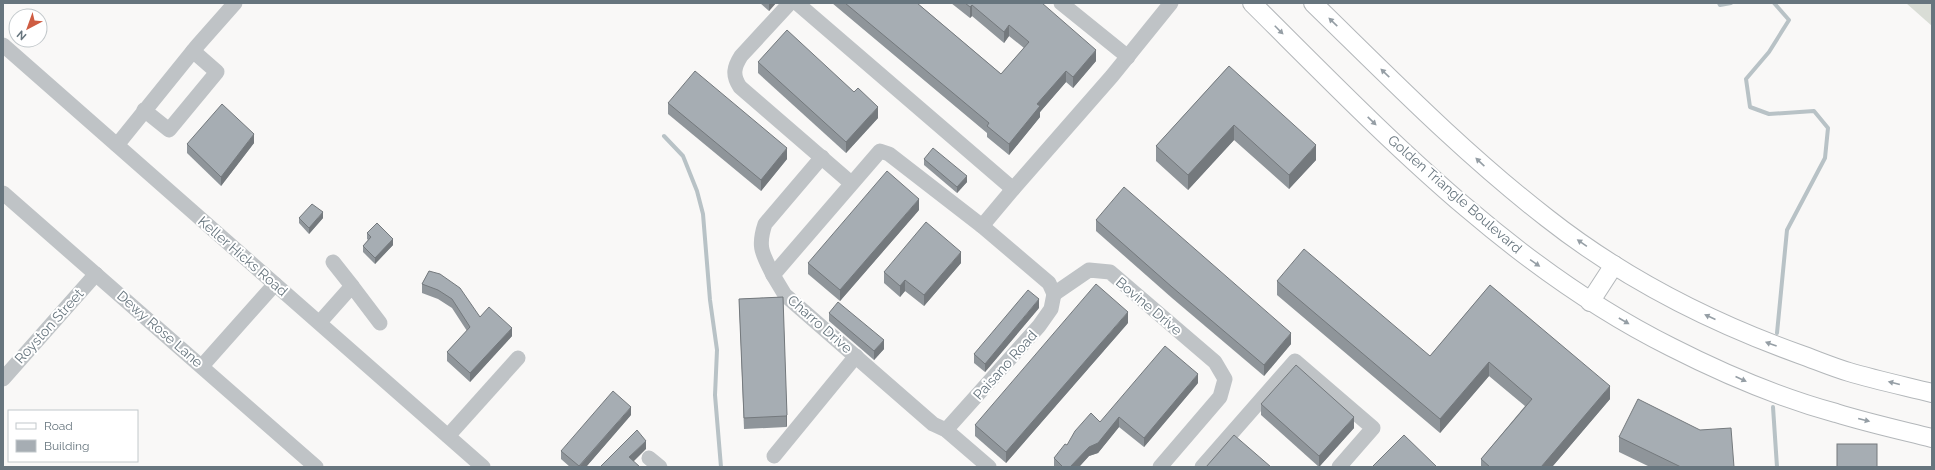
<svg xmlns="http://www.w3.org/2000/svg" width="1935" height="470" font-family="Raleway,sans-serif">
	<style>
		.park { fill: #d9ddd6 }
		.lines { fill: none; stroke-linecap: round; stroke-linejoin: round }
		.stream { stroke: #b8c2c6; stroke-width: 4 }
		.major-casing { stroke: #b3b7ba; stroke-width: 20 }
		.minor { stroke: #bfc3c6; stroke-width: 15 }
		.major { stroke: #fff; stroke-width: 18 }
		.wall { fill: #8f959a }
		.shaded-wall { fill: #74797d }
		.building { fill: #a6adb3; stroke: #74797d }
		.oneway { fill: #959ea5 }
		.labels { text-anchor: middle; stroke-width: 4; stroke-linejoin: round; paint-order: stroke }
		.street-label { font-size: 14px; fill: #67757e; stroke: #fff }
	</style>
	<rect width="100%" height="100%" fill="#f9f8f7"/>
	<polygon class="park" points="1906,3 1932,3 1932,26"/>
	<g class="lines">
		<g class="stream">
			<polyline points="1719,3 1720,5 1731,3"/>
			<polyline points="1774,3 1789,20 1769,52 1746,79 1750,107 1769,114 1814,111 1828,128 1825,158 1787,230 1777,333"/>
			<polyline points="664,136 683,156 697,191 703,214 710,300 717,350 715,395 721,467"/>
			<polyline points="1773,407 1777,467"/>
		</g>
		<defs>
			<g id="major">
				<path d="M1252,3C1380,130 1508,266 1671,347C1722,373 1781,398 1836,413C1868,423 1900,430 1932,438"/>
				<path d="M1313,3C1389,77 1463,153 1547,218C1622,277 1710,322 1799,354C1816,360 1832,367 1849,372C1876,380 1904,386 1932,393"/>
				<polyline points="1590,302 1614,265"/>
			</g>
		</defs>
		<use href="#major" class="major-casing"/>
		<g class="minor">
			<path d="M790,3L741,56C734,67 732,75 740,87L851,183"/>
			<polyline points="797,3 1013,189 1112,76 1171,3"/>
			<polyline points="1061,3 1128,57"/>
			<polyline points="3,45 483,467"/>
			<polyline points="144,110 169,130 217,72 193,51"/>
			<polyline points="117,145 197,46 235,3"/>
			<polyline points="3,193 316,467"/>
			<polyline points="982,226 1013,189"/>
			<polyline points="333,262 352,286"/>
			<path d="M773,275C763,254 757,248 765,224L822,157"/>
			<polyline points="1054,294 1089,270 1110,272 1215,362 1225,379 1220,397 1160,467"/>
			<polyline points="320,322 352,286 380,323"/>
			<polyline points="202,366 275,284"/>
			<polyline points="3,379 96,274"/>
			<polyline points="946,430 1039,326 1051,309 1054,294"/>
			<polyline points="448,436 518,358"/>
			<polyline points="774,456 856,356"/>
			<polyline points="649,458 660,467"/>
			<polyline points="989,467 946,430 933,424 785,295 773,275 880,151 889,154 982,226 1049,283 1054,294"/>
			<polyline points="1202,467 1295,361 1373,428 1339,467"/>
		</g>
		<use href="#major" class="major"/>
	</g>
	<g class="wall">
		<polygon points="760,3 776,3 769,11"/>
		<polygon points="832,3 917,3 1001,74 1024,48 1009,36 1004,43 972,16 970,18 951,3 1042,3 1096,61 1073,88 1066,82 1040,112 1040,117 1009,155 987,137 987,133"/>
		<polygon points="758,62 878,118 846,153 758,73"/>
		<polygon points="1229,66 1316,160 1289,189 1234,140 1188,190 1156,161 1156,146"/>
		<polygon points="668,103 787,159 761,191 668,114"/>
		<polygon points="254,143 221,186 187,153 187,144"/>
		<polygon points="924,159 967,182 957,193 924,165"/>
		<polygon points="919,210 840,301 808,274 808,263"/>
		<polygon points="299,218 323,218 309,234 299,223"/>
		<polygon points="1096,220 1291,344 1264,376 1172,298 1096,231"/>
		<polygon points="367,233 393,245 375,264 363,252 363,246 368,240 367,239"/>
		<polygon points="961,263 924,306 905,291 900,297 884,283 884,272"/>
		<polygon points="429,271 480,317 512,336 470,382 447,361 447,352 467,331 452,308 438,299 422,293 422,284"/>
		<polygon points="1277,281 1430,356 1490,285 1610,399 1552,467 1481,467 1481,459 1525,406 1489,376 1440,433 1277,295"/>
		<polygon points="783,297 787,426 786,427 744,429 739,299"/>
		<polygon points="1039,308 985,372 974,363 974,354"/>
		<polygon points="829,313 884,349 874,360 829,321"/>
		<polygon points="1128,323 1006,463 975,436 975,425"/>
		<polygon points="1198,383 1144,447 1119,427 1098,453 1089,456 1079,467 1054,467 1054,458 1067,445 1100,422"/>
		<polygon points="1261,404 1354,428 1319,467 1261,415"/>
		<polygon points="631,415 586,467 570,467 561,459 561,451"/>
		<polygon points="1619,437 1734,467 1650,467 1619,452"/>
	</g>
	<g class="shaded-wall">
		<polygon points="769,3 776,3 769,11"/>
		<polygon points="972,5 972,16 970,18 970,7"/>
		<polygon points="1009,25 1009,36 1004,43 1004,32"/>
		<polygon points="1096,50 1096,61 1073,88 1073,77"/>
		<polygon points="1066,71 1066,82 1040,112 1040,117 1009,155 1009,144 1037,104"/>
		<polygon points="878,107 878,118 846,153 846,142"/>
		<polygon points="1234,125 1234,140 1188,190 1188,175"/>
		<polygon points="254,134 254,143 221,186 221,177"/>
		<polygon points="1316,145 1316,160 1289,189 1289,175"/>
		<polygon points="787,148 787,159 761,191 761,180"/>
		<polygon points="967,176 967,182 957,193 957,187"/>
		<polygon points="919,199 919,210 840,301 840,290"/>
		<polygon points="323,212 323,218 309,234 309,228"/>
		<polygon points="393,239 393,245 375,264 375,258"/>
		<polygon points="961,252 961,263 924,306 924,295"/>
		<polygon points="905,280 905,291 900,297 900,286"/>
		<polygon points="1039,299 1039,308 985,372 985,364"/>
		<polygon points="1128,312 1128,323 1006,463 1006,452"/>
		<polygon points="512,328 512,336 470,382 470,373"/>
		<polygon points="1291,333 1291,344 1264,376 1264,365"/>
		<polygon points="884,340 884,349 874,360 874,351"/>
		<polygon points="1489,362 1489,376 1440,433 1440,419"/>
		<polygon points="1198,374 1198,383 1144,447 1144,438"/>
		<polygon points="1610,386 1610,399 1552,467 1541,467"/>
		<polygon points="631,407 631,415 586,467 579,467"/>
		<polygon points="787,415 787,426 786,427 786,416"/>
		<polygon points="1119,417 1119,427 1098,453 1089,456 1079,467 1070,467 1089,447"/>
		<polygon points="1354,417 1354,428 1319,467 1319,456"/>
		<polygon points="646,441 646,449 629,466 629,457"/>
	</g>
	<g class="building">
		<polygon points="845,3 917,3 1001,74 1029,42 1009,25 1004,32 972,5 970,7 965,3 1042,3 1096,50 1073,77 1066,71 1037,104 1040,106 1009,144 987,126 989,123"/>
		<polygon points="787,30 854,92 858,88 878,107 846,142 758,62"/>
		<polygon points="1229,66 1316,145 1289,175 1234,125 1188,175 1156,146"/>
		<polygon points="695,71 787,148 761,180 668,103"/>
		<polygon points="222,104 254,134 221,177 187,144"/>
		<polygon points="933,148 967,176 957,187 924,159"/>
		<polygon points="887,171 919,199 840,290 808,263"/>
		<polygon points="1124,187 1291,333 1264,365 1172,287 1096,220"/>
		<polygon points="312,204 323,212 309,228 299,218"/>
		<polygon points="926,222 961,252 924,295 905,280 900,286 884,272"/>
		<polygon points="377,223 393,239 375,258 363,246 371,237 367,233"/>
		<polygon points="1304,249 1430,356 1490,285 1610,386 1541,467 1490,467 1481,459 1532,399 1489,362 1440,419 1277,281"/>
		<polygon points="429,271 440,274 460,288 480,317 489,307 512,328 470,373 447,352 470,327 452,299 438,290 422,284"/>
		<polygon points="1096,284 1128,312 1006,452 975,425"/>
		<polygon points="1028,290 1039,299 985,364 974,354"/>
		<polygon points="783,297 787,415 786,416 744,418 739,299"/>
		<polygon points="838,302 884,340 874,351 829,313"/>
		<polygon points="1165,346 1198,374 1144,438 1119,417 1098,443 1089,447 1070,467 1063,467 1054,458 1065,444 1067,445 1075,431 1091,413 1100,422"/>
		<polygon points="1296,365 1354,417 1319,456 1261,404"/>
		<polygon points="613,391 631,407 579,466 561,451"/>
		<polygon points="1638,399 1700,430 1731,428 1734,467 1681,467 1619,437"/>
		<polygon points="637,430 646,441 629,457 640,467 600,467"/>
		<polygon points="1234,435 1271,467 1206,467"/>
		<polygon points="1404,435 1437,467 1372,467"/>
		<rect x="1837" y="444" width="40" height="23"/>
	</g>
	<defs><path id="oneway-solid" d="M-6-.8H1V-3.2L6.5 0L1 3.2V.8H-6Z"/></defs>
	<g class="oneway">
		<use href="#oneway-solid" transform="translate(1333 22) rotate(-136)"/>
		<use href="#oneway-solid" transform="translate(1279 30) rotate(45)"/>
		<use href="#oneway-solid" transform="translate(1385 73) rotate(-136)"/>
		<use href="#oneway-solid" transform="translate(1372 121) rotate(44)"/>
		<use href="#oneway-solid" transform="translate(1480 162) rotate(-137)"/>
		<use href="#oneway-solid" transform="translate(1582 243) rotate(-145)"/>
		<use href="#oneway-solid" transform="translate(1535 263) rotate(35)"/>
		<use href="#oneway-solid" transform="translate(1710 317) rotate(-156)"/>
		<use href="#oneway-solid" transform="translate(1624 321) rotate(30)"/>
		<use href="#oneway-solid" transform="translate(1771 344) rotate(-160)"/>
		<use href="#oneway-solid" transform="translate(1741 379) rotate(24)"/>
		<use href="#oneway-solid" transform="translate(1894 383) rotate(-166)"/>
		<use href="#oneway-solid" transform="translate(1864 420) rotate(14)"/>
	</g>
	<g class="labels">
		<g class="street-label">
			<text transform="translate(1455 194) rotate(41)" y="5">Golden Triangle Boulevard</text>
			<text transform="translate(243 256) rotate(41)" y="5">Keller Hicks Road</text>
			<text transform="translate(1149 306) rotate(40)" y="5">Bovine Drive</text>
			<text transform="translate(820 324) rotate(41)" y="5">Charro Drive</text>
			<text transform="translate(49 326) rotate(-48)" y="5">Royston Street</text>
			<text transform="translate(160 329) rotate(41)" y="5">Dewy Rose Lane</text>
			<text transform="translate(1005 365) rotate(-48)" y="5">Paisano Road</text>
		</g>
	</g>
	<rect width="1935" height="470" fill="none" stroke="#67757e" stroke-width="8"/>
	<rect x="8" y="410" width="130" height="52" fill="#ffffff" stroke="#c2c8cb"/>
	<rect x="16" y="423" width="20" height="6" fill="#ffffff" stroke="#c2c8cb"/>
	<text x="44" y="430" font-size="12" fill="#67757e">Road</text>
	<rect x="16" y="440" width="20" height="12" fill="#a6adb3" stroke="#c2c8cb"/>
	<text x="44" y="450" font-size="12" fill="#67757e">Building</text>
	<g transform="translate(28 28) rotate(221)"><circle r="19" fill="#ffffff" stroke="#c2c8cb"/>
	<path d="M0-3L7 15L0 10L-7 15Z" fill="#ce5c42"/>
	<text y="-6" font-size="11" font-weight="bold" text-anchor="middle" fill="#67757e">N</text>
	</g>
</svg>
